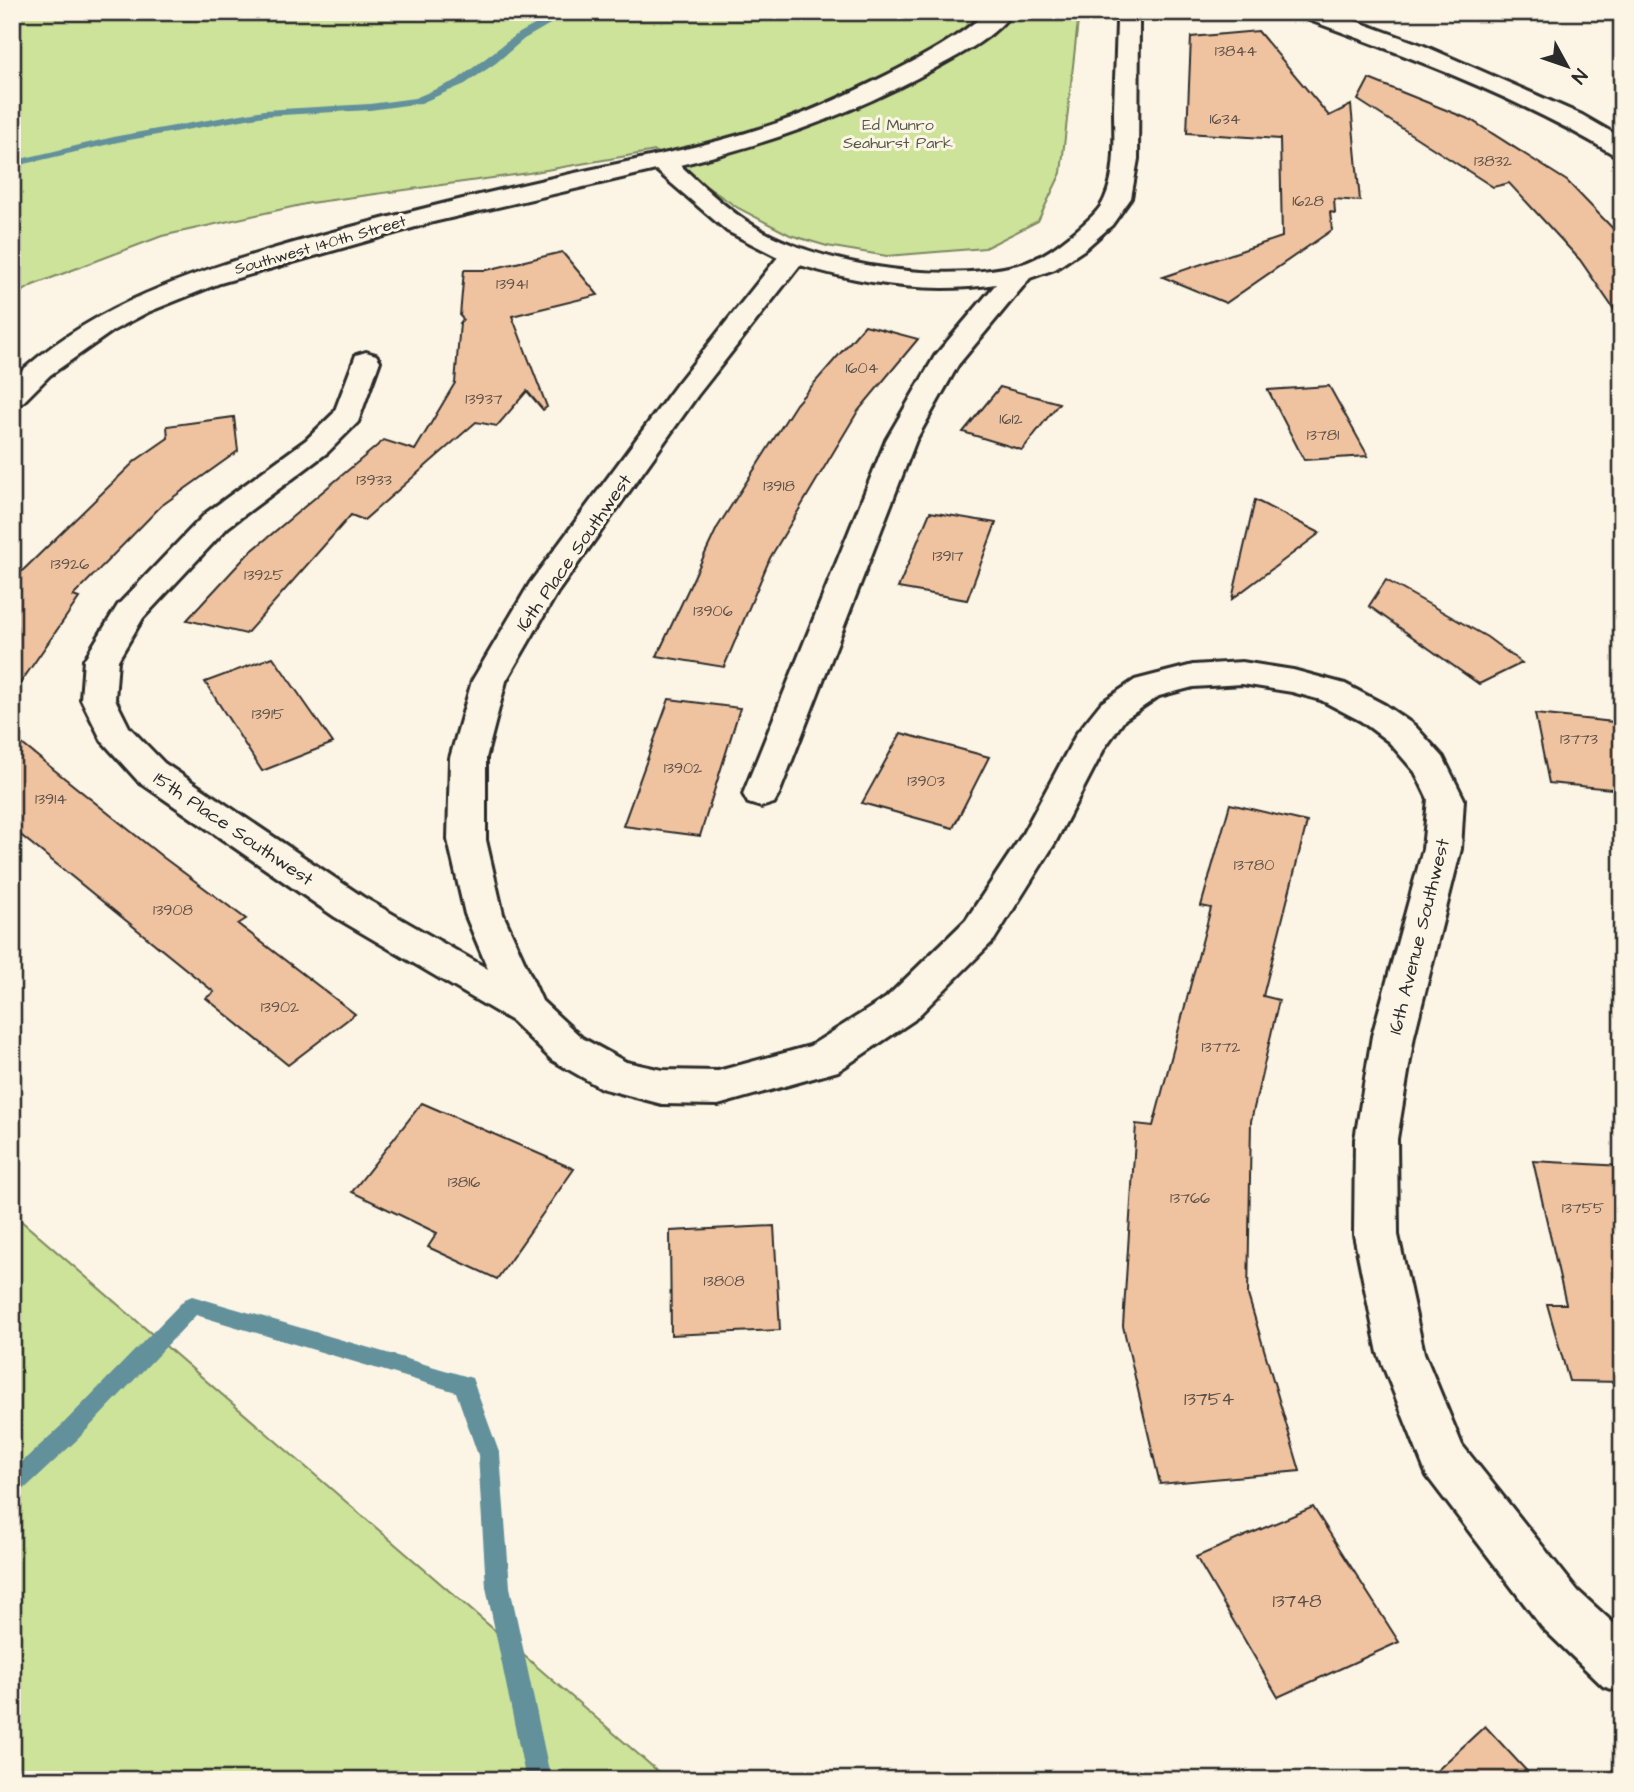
<svg xmlns="http://www.w3.org/2000/svg" width="1634" height="1792" font-family="'Architects Daughter',sans-serif">
	<style>
		.green { fill: #cce399; stroke: #7c8762; stroke-width: 2 }
		.lines { fill: none; stroke-linecap: round; stroke-linejoin: round }
		.stream { fill: #62909b; fill-rule: evenodd }
		.building { fill: #f0c3a0; stroke: #2b2b2b; stroke-width: 2 }
		.minor-casing { stroke: #2b2b2b; stroke-width: 6 }
		.minor { fill: #fcf5e5; fill-rule: evenodd }
		.labels { text-anchor: middle; stroke-width: 6; stroke-linejoin: round; paint-order: stroke }
		.number-label { font-size: 16px; fill: #5c5148 }
		.far-park-label { font-size: 16px; fill: #535946; stroke: #fcf5e5 }
		.far-street-label { font-size: 16px; fill: #2b2b2b; stroke: #fcf5e5 }
		.street-label { font-size: 19px; fill: #2b2b2b; stroke: #fcf5e5 }
		.near-number-label { font-size: 19px; fill: #5c5148 }
	</style>
	<rect width="100%" height="100%" fill="#fcf5e5"/>
	<filter id="ink" filterUnits="userSpaceOnUse"><feTurbulence type="fractalNoise" baseFrequency=".0143" numOctaves="2"/><feDisplacementMap in="SourceGraphic" scale="14" xChannelSelector="R" yChannelSelector="G"/><feConvolveMatrix kernelMatrix="1 2 1 2 8 2 1 2 1" color-interpolation-filters="sRGB"/></filter>
	<g filter="url(#ink)">
		<g class="green">
			<polygon points="12,12 1079,12 1061,173 1038,221 985,248 887,256 827,246 790,235 738,208 655,151 529,173 310,203 162,236 33,285 12,298"/>
			<polygon points="12,1213 668,1780 12,1780"/>
		</g>
		<g class="lines">
			<g class="stream">
				<polygon points="558,12 571,12 524,39 496,63 465,84 421,103 370,110 264,116 118,142 12,167 12,161 118,136 264,110 370,104 415,98 457,80 516,35"/>
				<polygon points="192,1296 472,1378 500,1455 510,1587 551,1780 526,1780 486,1587 478,1455 456,1392 196,1315 78,1439 20,1493 12,1496 12,1471 62,1425 185,1299"/>
			</g>
		</g>
		<g class="building">
			<polygon points="1258,31 1329,116 1351,105 1360,201 1334,199 1335,213 1330,212 1332,230 1226,303 1163,277 1282,237 1280,139 1187,133 1191,37"/>
			<polygon points="1369,79 1471,120 1567,181 1622,238 1622,321 1580,260 1509,183 1493,187 1358,100"/>
			<polygon points="562,252 598,295 512,316 547,407 543,410 527,391 497,426 476,422 364,520 351,515 246,634 187,620 248,554 384,440 415,450 455,383 460,323 463,319 460,316 464,270 487,270"/>
			<polygon points="865,325 918,339 858,411 770,558 724,667 657,656 717,528 796,404"/>
			<polygon points="1329,386 1368,456 1304,460 1268,390"/>
			<polygon points="1000,387 1059,403 1022,450 963,432"/>
			<polygon points="234,417 238,451 161,506 73,596 79,598 12,695 12,581 135,461 168,438 167,426"/>
			<polygon points="1255,500 1320,533 1232,599"/>
			<polygon points="930,512 996,523 967,600 898,588"/>
			<polygon points="1386,580 1487,637 1522,663 1479,684 1369,606"/>
			<polygon points="273,657 333,743 262,771 205,682"/>
			<polygon points="669,699 740,708 700,836 623,826"/>
			<polygon points="1535,714 1614,722 1622,755 1622,790 1549,783"/>
			<polygon points="901,733 989,757 953,828 862,803"/>
			<polygon points="12,736 164,858 246,919 238,924 355,1014 288,1065 206,998 214,992 12,828"/>
			<polygon points="1230,804 1307,822 1263,996 1279,1000 1251,1121 1248,1295 1300,1471 1160,1484 1123,1326 1136,1124 1153,1126 1211,908 1201,906"/>
			<polygon points="422,1103 574,1169 497,1279 428,1247 437,1233 352,1192"/>
			<polygon points="1533,1161 1622,1166 1622,1382 1569,1381 1547,1304 1566,1304"/>
			<polygon points="774,1226 780,1330 671,1335 670,1231"/>
			<polygon points="1313,1507 1399,1642 1278,1697 1196,1557"/>
			<polygon points="1485,1726 1535,1780 1427,1780"/>
		</g>
		<g class="lines">
			<defs>
				<g id="minor">
					<path d="M987,12H1012C996,36 963,53 939,66C857,112 772,143 680,165C708,191 737,219 772,236C839,268 945,283 1018,265C1040,260 1060,244 1077,230C1087,221 1100,211 1105,198C1117,171 1114,137 1114,108C1115,80 1116,51 1117,23L1120,12H1142L1139,23L1138,159L1131,198L1112,225L1085,249L1055,269L1030,278L958,365L916,440L779,794L774,803L761,807L748,803L743,794L886,440L935,356L996,284C931,294 862,284 800,265L697,396L557,593L506,681L486,758V840L503,914L542,1001L582,1038L626,1062L662,1070L718,1071L810,1046L886,998L966,920L1021,837L1077,733L1101,703L1135,680L1193,665L1242,662L1293,670L1345,684L1385,705L1415,726L1443,757L1464,799L1461,849L1414,1036L1397,1139L1398,1235L1424,1353L1462,1445L1578,1591L1622,1631V1693L1603,1686L1542,1627L1427,1476L1378,1353L1354,1235L1355,1139L1372,1036L1423,849L1428,799L1415,772L1389,742L1361,721L1321,700L1292,692L1242,684L1193,687L1159,696L1125,719L1105,747L1055,843L994,940L914,1020L838,1071L718,1105L662,1104L601,1088L552,1060L512,1021L335,917L138,781L102,741L81,699L84,660L118,605L206,513L306,440L334,413L356,355L366,352L376,355L380,361L358,422L328,452L228,527L143,618L118,660L115,699L129,727L164,763L363,897L488,969L465,914L448,840L450,758L472,681L530,583L677,384L778,257L727,231L656,170L433,222L220,283L148,312L114,330L50,375L22,403L12,406V380C84,311 176,278 269,250C364,222 460,199 557,177C631,160 705,148 777,123C816,110 853,92 889,74C924,56 958,38 987,12Z"/>
					<path d="M1298,12H1331L1422,45L1582,115L1622,138V156L1613,154C1516,96 1408,56 1301,17Z"/>
				</g>
			</defs>
			<use href="#minor" class="minor-casing"/>
			<use href="#minor" class="minor"/>
		</g>
	</g>
	<g class="labels">
		<g class="number-label">
			<text x="1236" y="56">13844</text>
			<text x="1225" y="124">1634</text>
			<text x="1493" y="166">13832</text>
			<text x="1308" y="206">1628</text>
			<text x="512" y="289">13941</text>
			<text x="862" y="373">1604</text>
			<text x="484" y="404">13937</text>
			<text x="1011" y="424">1612</text>
			<text x="1323" y="440">13781</text>
			<text x="374" y="485">13933</text>
			<text x="779" y="491">13918</text>
			<text x="948" y="561">13917</text>
			<text x="70" y="569">13926</text>
			<text x="264" y="580">13925</text>
			<text x="713" y="616">13906</text>
			<text x="268" y="719">13915</text>
			<text x="1579" y="744">13773</text>
			<text x="683" y="773">13902</text>
			<text x="926" y="786">13903</text>
			<text x="51" y="804">13914</text>
			<text x="1254" y="870">13780</text>
			<text x="173" y="915">13908</text>
			<text x="280" y="1012">13902</text>
			<text x="1221" y="1052">13772</text>
			<text x="464" y="1187">13816</text>
			<text x="1190" y="1203">13766</text>
			<text x="1583" y="1213">13755</text>
			<text x="724" y="1286">13808</text>
		</g>
		<g class="far-park-label">
			<text x="898" y="130">Ed Munro<tspan x="898" dy="18">Seahurst Park</tspan></text>
		</g>
		<g class="far-street-label">
			<text transform="translate(320 244) rotate(-16)" y="6">Southwest 140th Street</text>
		</g>
		<g class="street-label">
			<text transform="translate(573 552) rotate(-55)" y="7">16th Place Southwest</text>
			<text transform="translate(234 828) rotate(34)" y="7">15th Place Southwest</text>
			<text transform="translate(1418 936) rotate(-76)" y="7">16th Avenue Southwest</text>
		</g>
		<g class="near-number-label">
			<text x="1209" y="1405">13754</text>
			<text x="1297" y="1607">13748</text>
		</g>
	</g>
	<rect width="1634" height="1792" fill="none" stroke="#fcf5e5" stroke-width="42"/>
	<rect x="21" y="21" width="1592" height="1750" fill="none" stroke="#2b2b2b" stroke-width="2.5" filter="url(#ink)"/>
	<g transform="translate(1567 66) rotate(130)" stroke="#fcf5e5" stroke-width="5" paint-order="stroke">
	<path d="M0-5L12 26L0 18L-12 26Z" fill="#2b2b2b"/>
	<text y="-10" font-size="19" font-weight="bold" text-anchor="middle" fill="#2b2b2b">N</text>
	</g>
</svg>
